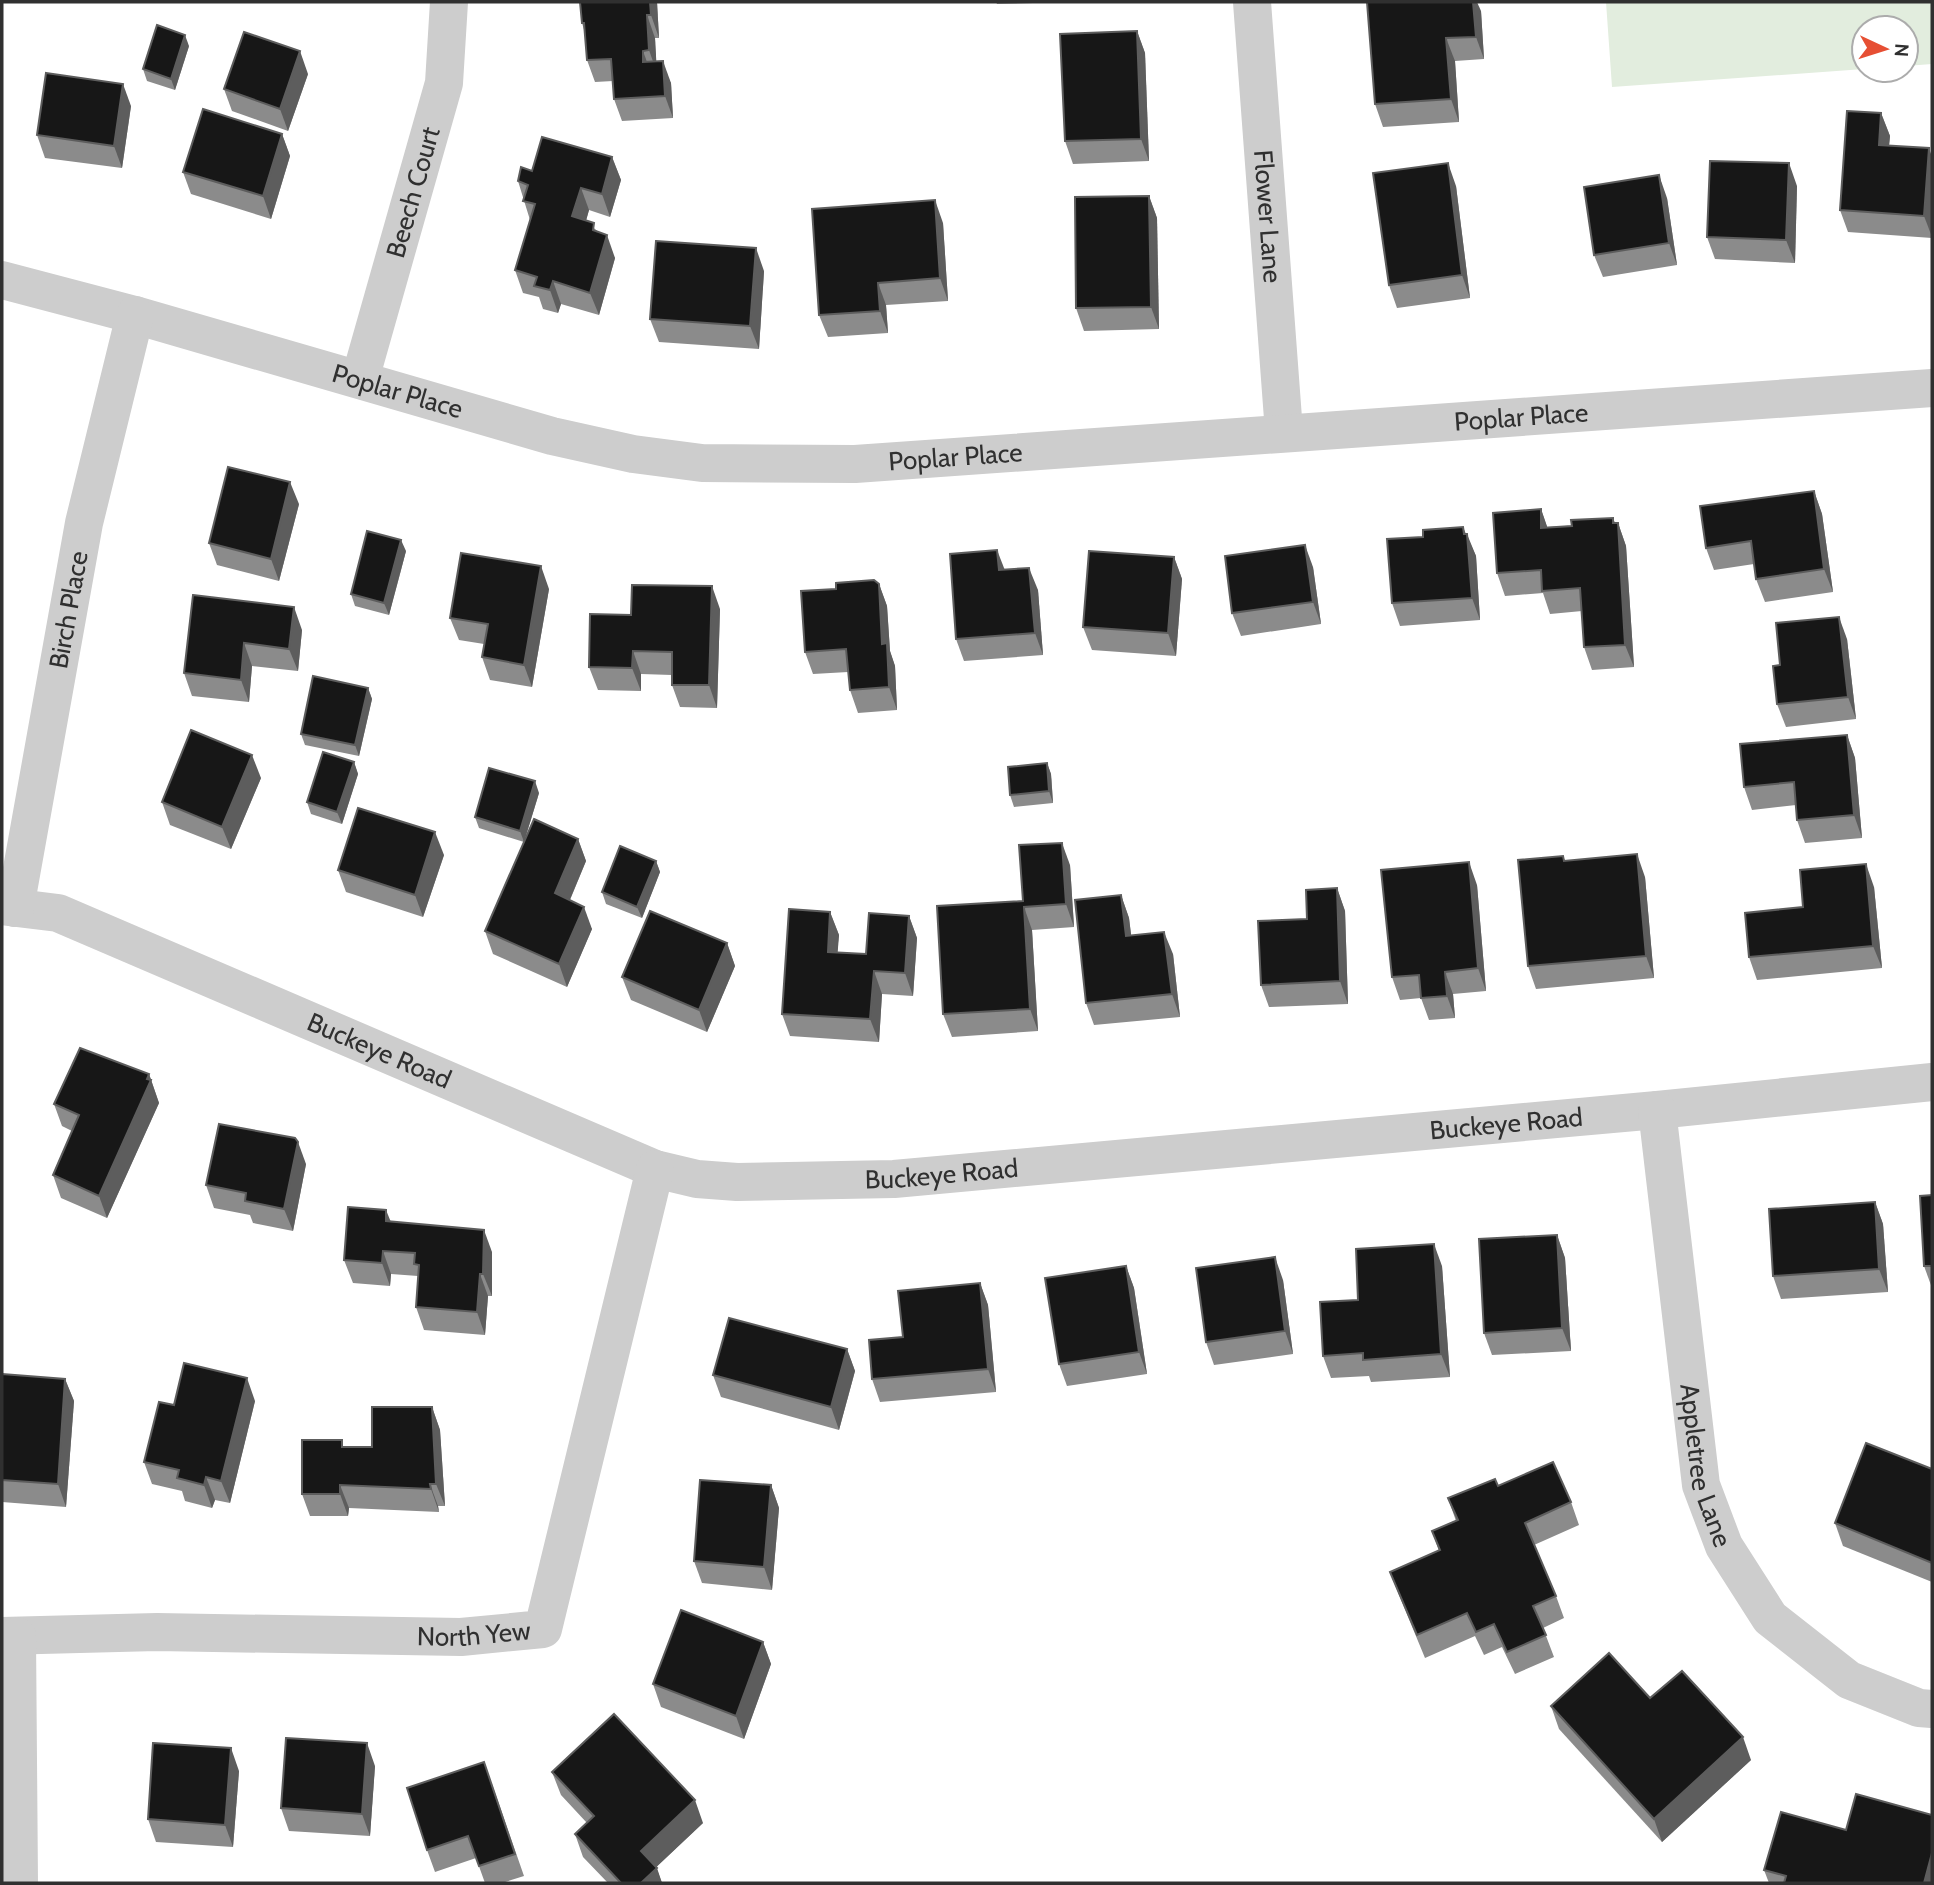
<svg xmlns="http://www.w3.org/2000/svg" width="1934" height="1885" font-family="Cabin,sans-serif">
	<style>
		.green { fill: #e2edde }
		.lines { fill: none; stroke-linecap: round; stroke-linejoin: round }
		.minor { stroke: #cdcdcd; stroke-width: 38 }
		.wall { fill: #8b8b8b }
		.shaded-wall { fill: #5d5d5d }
		.building { fill: #171717; stroke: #5d5d5d; stroke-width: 2 }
		.labels { text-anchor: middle; stroke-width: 7; stroke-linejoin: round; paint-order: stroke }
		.street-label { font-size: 26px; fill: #303030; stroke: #fff }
	</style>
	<rect width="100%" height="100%" fill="#fff"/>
	<polygon class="green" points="1606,2 1932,2 1932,64 1906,66 1906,28 1864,28 1864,69 1612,87"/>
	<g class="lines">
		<g class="minor">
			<path id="s1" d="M1252,2L1284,432"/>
			<path id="s2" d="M2,280L135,315L552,436L633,454L702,463L855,464L1932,388"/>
			<path id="s3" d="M360,379L444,83L449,2"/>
			<path id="s4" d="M2,906L58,913L655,1169L697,1179L737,1182L894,1179L1657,1110L1932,1082"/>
			<path id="s5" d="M15,908L84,523L135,315"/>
			<path id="s6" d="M1657,1110L1701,1485L1724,1546L1770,1618L1849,1680L1919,1708L1932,1709"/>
			<path id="s7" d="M2,1636L157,1632L461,1637L543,1629L655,1169"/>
			<polyline points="17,1636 19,1883"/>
		</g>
	</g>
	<g class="wall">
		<polygon points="580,2 657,2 659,38 655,38 656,61 671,83 673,118 622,121 614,99 613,81 595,82 587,60 585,33 582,23"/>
		<polygon points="996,2 1068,2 997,4"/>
		<polygon points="1367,2 1481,11 1484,59 1455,61 1459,122 1383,127 1375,104"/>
		<polygon points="1137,31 1145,53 1149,161 1073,164 1065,141"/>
		<polygon points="189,46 175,90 147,81 143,69"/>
		<polygon points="308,74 288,131 232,111 224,89"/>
		<polygon points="131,106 122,168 45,158 37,135"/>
		<polygon points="1881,113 1890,136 1889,145 1932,157 1932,238 1848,232 1840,210"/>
		<polygon points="282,134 290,156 271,219 191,194 183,172"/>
		<polygon points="612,157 621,180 610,217 589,210 586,220 598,232 615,258 599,315 561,304 558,313 543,309 539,297 523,293 515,270 530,220 518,181 532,171"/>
		<polygon points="1456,186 1470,298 1397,308 1389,285"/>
		<polygon points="1797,186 1795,263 1715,259 1707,237"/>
		<polygon points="1149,196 1157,218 1159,329 1084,331 1076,308"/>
		<polygon points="1667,198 1677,265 1603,277 1594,255"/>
		<polygon points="943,223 948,301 886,305 888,333 828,337 819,315"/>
		<polygon points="764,271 759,349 659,342 650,319"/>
		<polygon points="1814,491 1822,514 1833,592 1765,602 1756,579 1754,564 1714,570 1706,548"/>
		<polygon points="299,504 279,581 217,565 209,543"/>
		<polygon points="1541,509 1547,527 1618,523 1626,546 1634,667 1592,670 1584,647 1582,611 1550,614 1543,593 1505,596 1497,573"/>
		<polygon points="1466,534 1476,556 1480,620 1400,626 1392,603"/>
		<polygon points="406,551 389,615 355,606 351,594"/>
		<polygon points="1174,557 1182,579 1176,656 1092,650 1083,627"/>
		<polygon points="1313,567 1321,624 1241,636 1232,613"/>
		<polygon points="1004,570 1038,590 1043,655 964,661 956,639"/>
		<polygon points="879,584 887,606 890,651 895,666 897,710 858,713 850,690 848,672 813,674 805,652 836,589"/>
		<polygon points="549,589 532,687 490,680 482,657 484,644 459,640 450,618"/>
		<polygon points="193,595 302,630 298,671 252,666 249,702 192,696 184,673"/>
		<polygon points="720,609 717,708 680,707 672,685 672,675 641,674 641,691 598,690 589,667 631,615"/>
		<polygon points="1847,639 1856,719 1786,727 1777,704 1780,665"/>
		<polygon points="368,688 372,699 359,756 305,745 301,734"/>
		<polygon points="1847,735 1855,758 1862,838 1805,843 1797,820 1796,805 1752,810 1744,787"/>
		<polygon points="354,762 358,774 342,824 311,814 307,802"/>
		<polygon points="1047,763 1051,774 1053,803 1014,807 1010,795"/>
		<polygon points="261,778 231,849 170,825 162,802"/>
		<polygon points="539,793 525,839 578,839 586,861 570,900 592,929 567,987 493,954 485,931 524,842 479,828 475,817"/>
		<polygon points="444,855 423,917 346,892 338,870"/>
		<polygon points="1563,856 1565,861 1645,877 1654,978 1536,989 1528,966"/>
		<polygon points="656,861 660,872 642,918 606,904 602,892"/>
		<polygon points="1070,865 1074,927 1032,930 1038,1031 952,1037 943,1014 1023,901"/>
		<polygon points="1477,885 1486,991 1453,994 1455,1018 1429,1020 1421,998 1400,1000 1392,977"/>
		<polygon points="1874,887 1882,968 1757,980 1749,957 1803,907"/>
		<polygon points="1337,888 1345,911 1348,1004 1269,1007 1261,985 1307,919"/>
		<polygon points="1121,895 1129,918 1131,935 1173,954 1180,1017 1094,1025 1086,1003"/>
		<polygon points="830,912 839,935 837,952 866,954 909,916 917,938 913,996 882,994 879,1042 790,1036 782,1014"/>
		<polygon points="727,943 735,966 707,1032 631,1000 622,977"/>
		<polygon points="149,1074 159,1103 107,1218 61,1198 53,1175 72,1131 62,1126 54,1104"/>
		<polygon points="306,1164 293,1231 253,1223 250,1215 214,1208 206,1185"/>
		<polygon points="1932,1195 1932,1288 1924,1266"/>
		<polygon points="1875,1202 1883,1224 1888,1292 1781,1299 1773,1276"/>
		<polygon points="391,1222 492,1252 492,1296 488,1296 485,1335 424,1330 416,1307 418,1276 391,1274 390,1286 353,1283 344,1260"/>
		<polygon points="1557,1235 1565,1258 1571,1351 1492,1355 1484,1333"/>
		<polygon points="1126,1266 1134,1288 1147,1374 1067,1386 1059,1364"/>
		<polygon points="1442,1266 1450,1377 1371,1382 1369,1376 1331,1378 1323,1356 1358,1300"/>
		<polygon points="1283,1280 1293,1354 1214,1365 1206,1342"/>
		<polygon points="980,1283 988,1305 996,1392 880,1402 872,1379 903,1337"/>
		<polygon points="847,1349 855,1371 839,1430 721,1397 713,1375"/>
		<polygon points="2,1374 65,1379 74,1401 66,1507 2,1502"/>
		<polygon points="255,1401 230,1503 215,1500 212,1508 185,1501 182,1491 152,1484 144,1462 174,1405"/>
		<polygon points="432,1407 440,1430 445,1506 438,1506 439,1512 349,1508 348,1516 310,1516 302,1494 344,1447 372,1447"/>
		<polygon points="1932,1469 1932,1582 1843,1546 1835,1523"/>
		<polygon points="771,1485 779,1508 772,1590 702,1583 694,1561"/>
		<polygon points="1498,1486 1571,1502 1579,1525 1534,1545 1556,1596 1564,1618 1543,1628 1554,1657 1515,1674 1502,1647 1484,1655 1475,1636 1425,1658 1399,1595 1390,1572 1439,1551 1432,1531 1456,1521 1448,1498"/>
		<polygon points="763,1642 771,1664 744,1739 661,1707 653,1684"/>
		<polygon points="1650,1698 1751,1760 1662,1842 1559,1729 1551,1706"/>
		<polygon points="375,1766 370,1836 289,1831 281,1808"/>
		<polygon points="239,1771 233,1847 156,1842 148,1819"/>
		<polygon points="552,1772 703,1823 656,1867 662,1883 608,1883 583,1857 575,1834 587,1823 561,1795"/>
		<polygon points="492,1784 524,1876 502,1883 485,1883 476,1858 435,1872 427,1850"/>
		<polygon points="1764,1870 1932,1883 1769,1883"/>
	</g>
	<g class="shaded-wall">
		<polygon points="650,2 657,2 659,38 651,15"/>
		<polygon points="1473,2 1477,2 1481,11 1484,59 1476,37"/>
		<polygon points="647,15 655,38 657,73 649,50"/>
		<polygon points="1137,31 1145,53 1149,161 1141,139"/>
		<polygon points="185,35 189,46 175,90 171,79"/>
		<polygon points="1446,38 1455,61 1459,122 1451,99"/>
		<polygon points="300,51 308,74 288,131 280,109"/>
		<polygon points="643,51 651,73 643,62"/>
		<polygon points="663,61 671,83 673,118 665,96"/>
		<polygon points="123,84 131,106 122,168 114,146"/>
		<polygon points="1881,113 1890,136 1887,167 1879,145"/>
		<polygon points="282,134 290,156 271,219 263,196"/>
		<polygon points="1929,148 1932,157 1932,237 1924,216"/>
		<polygon points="612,157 621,180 610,217 602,194"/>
		<polygon points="1448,163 1456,186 1470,298 1462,275"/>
		<polygon points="1789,163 1797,186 1795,263 1786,240"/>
		<polygon points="1659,175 1667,198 1677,265 1669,243"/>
		<polygon points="581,188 589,210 581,239 572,216"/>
		<polygon points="1149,196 1157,218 1159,329 1151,307"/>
		<polygon points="935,200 943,223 948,301 940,278"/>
		<polygon points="607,235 615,258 599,315 590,293"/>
		<polygon points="756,248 764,271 759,349 750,326"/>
		<polygon points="553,281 561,304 558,313 550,290"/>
		<polygon points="878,283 886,305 888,333 880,311"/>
		<polygon points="290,482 299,504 279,581 271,559"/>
		<polygon points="1814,491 1822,514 1833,592 1824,569"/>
		<polygon points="1541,509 1549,532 1541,528"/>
		<polygon points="1613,518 1619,533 1618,523 1626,546 1634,667 1625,645"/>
		<polygon points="1463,527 1468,539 1467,534 1476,556 1480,620 1472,598"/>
		<polygon points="401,540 406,551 389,615 384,603"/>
		<polygon points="1305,545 1313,567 1321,624 1313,602"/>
		<polygon points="997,550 1006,573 999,570"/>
		<polygon points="1174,557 1182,579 1176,656 1168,633"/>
		<polygon points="541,566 549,589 532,687 524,665"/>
		<polygon points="1029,568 1038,590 1043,655 1035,633"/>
		<polygon points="879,584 887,606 890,651 895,666 897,710 889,687 882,644"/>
		<polygon points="712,586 720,609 717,708 709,685"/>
		<polygon points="294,607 302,630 298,671 289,649"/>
		<polygon points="1839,617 1847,639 1856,719 1848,697"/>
		<polygon points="244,643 252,666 249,702 241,680"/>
		<polygon points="633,651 641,674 641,691 632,668"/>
		<polygon points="368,688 372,699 359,756 355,745"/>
		<polygon points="1847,735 1855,758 1862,838 1854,815"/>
		<polygon points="252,755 261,778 231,849 222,827"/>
		<polygon points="354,762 358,774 342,824 337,812"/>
		<polygon points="1047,763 1051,774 1053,803 1049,791"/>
		<polygon points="535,781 539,793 524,842 520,831"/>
		<polygon points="435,832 444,855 423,917 415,895"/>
		<polygon points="578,839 586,861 563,916 555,893"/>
		<polygon points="1062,843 1070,865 1074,927 1066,904"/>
		<polygon points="1637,854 1645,877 1654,978 1646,956"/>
		<polygon points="656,861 660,872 642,918 637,907"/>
		<polygon points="1469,862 1477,885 1486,991 1478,968"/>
		<polygon points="1866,864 1874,887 1882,968 1873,946"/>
		<polygon points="1337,888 1345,911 1348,1004 1340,981"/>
		<polygon points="1121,895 1129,918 1134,958 1126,936"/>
		<polygon points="584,907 592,929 567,987 559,964"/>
		<polygon points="1024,907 1032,930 1038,1031 1030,1009"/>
		<polygon points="830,912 839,935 836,974 828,952"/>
		<polygon points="909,916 917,938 913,996 905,973"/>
		<polygon points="1164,932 1173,954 1180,1017 1172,994"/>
		<polygon points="727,943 735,966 707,1032 699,1010"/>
		<polygon points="874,971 882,994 879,1042 870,1019"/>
		<polygon points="1445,972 1453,994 1455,1018 1447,996"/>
		<polygon points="149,1074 159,1103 107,1218 99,1196"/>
		<polygon points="298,1142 306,1164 293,1231 284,1209"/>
		<polygon points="1875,1202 1883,1224 1888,1292 1879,1269"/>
		<polygon points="386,1210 395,1232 386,1221"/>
		<polygon points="484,1230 492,1252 492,1296 483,1274"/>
		<polygon points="1557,1235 1565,1258 1571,1351 1562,1328"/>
		<polygon points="1434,1244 1442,1266 1450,1377 1441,1354"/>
		<polygon points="383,1251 391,1274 390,1286 382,1263"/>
		<polygon points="1275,1257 1283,1280 1293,1354 1285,1331"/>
		<polygon points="1126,1266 1134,1288 1147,1374 1139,1352"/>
		<polygon points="480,1274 488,1296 485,1335 477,1312"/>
		<polygon points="980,1283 988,1305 996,1392 988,1369"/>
		<polygon points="847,1349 855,1371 839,1430 831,1407"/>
		<polygon points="247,1378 255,1401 230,1503 221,1481"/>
		<polygon points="65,1379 74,1401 66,1507 58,1484"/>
		<polygon points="432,1407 440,1430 445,1506 436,1484"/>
		<polygon points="206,1477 215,1500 212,1508 204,1485"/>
		<polygon points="430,1484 438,1506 439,1512 431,1489"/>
		<polygon points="340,1485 349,1508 348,1516 340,1494"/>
		<polygon points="771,1485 779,1508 772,1590 764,1567"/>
		<polygon points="763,1642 771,1664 744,1739 736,1716"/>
		<polygon points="1743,1737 1751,1760 1662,1842 1654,1819"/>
		<polygon points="367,1743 375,1766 370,1836 362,1814"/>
		<polygon points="231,1748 239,1771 233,1847 225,1825"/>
		<polygon points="695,1800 703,1823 649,1874 641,1851"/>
		<polygon points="1932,1853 1932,1883 1924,1883"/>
		<polygon points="657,1868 662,1883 641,1883"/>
	</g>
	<g class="building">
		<polygon points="580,2 650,2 651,15 647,15 649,50 643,51 643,62 663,61 665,96 614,99 611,59 587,60 584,23 582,23"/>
		<polygon points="1367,2 1473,2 1476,37 1446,38 1451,99 1375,104"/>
		<polygon points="157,25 185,35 171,79 143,69"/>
		<polygon points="1137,31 1141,139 1065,141 1060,34"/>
		<polygon points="244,32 300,51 280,109 224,89"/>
		<polygon points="46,73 123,84 114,146 37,135"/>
		<polygon points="203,109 282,134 263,196 183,172"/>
		<polygon points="1847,111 1881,113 1879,145 1929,148 1924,216 1840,210"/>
		<polygon points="542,137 612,157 602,194 581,188 572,216 594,223 593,230 607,235 590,293 553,281 550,290 534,286 537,277 515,270 535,204 523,201 528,185 518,181 521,167 532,171"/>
		<polygon points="1710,161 1789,163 1786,240 1707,237"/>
		<polygon points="1448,163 1462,275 1389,285 1373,173"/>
		<polygon points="1659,175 1669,243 1594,255 1584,187"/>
		<polygon points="1149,196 1151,307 1076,308 1075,197"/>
		<polygon points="935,200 940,278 878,283 880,311 819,315 812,209"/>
		<polygon points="656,241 756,248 750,326 650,319"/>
		<polygon points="228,467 290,482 271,559 209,543"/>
		<polygon points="1814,491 1824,569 1756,579 1751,541 1706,548 1700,506"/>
		<polygon points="1541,509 1541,528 1572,526 1571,520 1613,518 1613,523 1618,523 1625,645 1584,647 1580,588 1542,591 1541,570 1497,573 1493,513"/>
		<polygon points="1463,527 1464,534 1467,534 1472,598 1392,603 1387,539 1423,537 1423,530"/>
		<polygon points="367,531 401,540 384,603 351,594"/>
		<polygon points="1305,545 1313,602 1232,613 1225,556"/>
		<polygon points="997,550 999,570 1029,568 1035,633 956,639 950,554"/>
		<polygon points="1089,551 1174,557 1168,633 1083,627"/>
		<polygon points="461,553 541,566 524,665 482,657 488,624 450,618"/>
		<polygon points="874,580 879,584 882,644 887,643 889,687 850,690 846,649 805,652 801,591 836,589 836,583"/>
		<polygon points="632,585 712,586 709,685 672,685 672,652 633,651 632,668 589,667 590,614 631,615"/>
		<polygon points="193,595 294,607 289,649 244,643 241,680 184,673"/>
		<polygon points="1839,617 1848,697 1777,704 1773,666 1780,665 1776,623"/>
		<polygon points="313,676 368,688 355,745 301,734"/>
		<polygon points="191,730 252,755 222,827 162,802"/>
		<polygon points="1847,735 1854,815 1797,820 1794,782 1744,787 1740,744"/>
		<polygon points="323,752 354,762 337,812 307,802"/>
		<polygon points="1047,763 1049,791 1010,795 1008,767"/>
		<polygon points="489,768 535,781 520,831 475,817"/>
		<polygon points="358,808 435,832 415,895 338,870"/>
		<polygon points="534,819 578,839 555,893 584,907 559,964 485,931"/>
		<polygon points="1062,843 1066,904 1024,907 1030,1009 943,1014 937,906 1023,901 1019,845"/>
		<polygon points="620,846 656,861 637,907 602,892"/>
		<polygon points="1637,854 1646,956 1528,966 1518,860 1563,856 1564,861"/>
		<polygon points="1469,862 1478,968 1445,972 1447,996 1421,998 1419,975 1392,977 1381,870"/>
		<polygon points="1866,864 1873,946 1749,957 1745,913 1803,907 1800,870"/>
		<polygon points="1337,888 1340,981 1261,985 1258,921 1307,919 1306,890"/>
		<polygon points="1121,895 1126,936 1164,932 1172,994 1086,1003 1075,900"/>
		<polygon points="789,909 830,912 828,952 866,954 869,913 909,916 905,973 874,971 870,1019 782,1014"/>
		<polygon points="650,911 727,943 699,1010 622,977"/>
		<polygon points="80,1048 149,1074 147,1079 151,1080 99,1196 53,1175 79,1115 54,1104"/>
		<polygon points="219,1124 295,1138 298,1142 284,1209 245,1201 246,1193 206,1185"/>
		<polygon points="1932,1195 1932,1266 1924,1266 1920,1196"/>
		<polygon points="1875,1202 1879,1269 1773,1276 1769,1209"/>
		<polygon points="348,1207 386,1210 386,1221 484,1230 483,1274 480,1274 477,1312 416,1307 419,1265 414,1264 415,1253 383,1251 382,1263 344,1260"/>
		<polygon points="1557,1235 1562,1328 1484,1333 1479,1239"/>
		<polygon points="1434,1244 1441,1354 1363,1360 1363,1353 1323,1356 1320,1302 1358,1300 1356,1249"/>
		<polygon points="1275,1257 1285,1331 1206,1342 1196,1268"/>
		<polygon points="1126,1266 1139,1352 1059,1364 1045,1278"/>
		<polygon points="980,1283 988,1369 872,1379 869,1340 903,1337 898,1291"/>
		<polygon points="729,1318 847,1349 831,1407 713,1375"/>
		<polygon points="184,1363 247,1378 221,1481 206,1477 204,1485 177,1478 179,1470 144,1462 159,1402 174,1405"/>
		<polygon points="2,1374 65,1379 58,1484 2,1480"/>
		<polygon points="372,1407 432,1407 436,1484 430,1484 431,1489 340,1485 340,1494 302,1494 302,1440 342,1440 342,1447 372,1447"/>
		<polygon points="1866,1443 1932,1469 1932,1563 1835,1523"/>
		<polygon points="1553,1462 1571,1502 1525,1523 1556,1596 1533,1606 1546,1635 1507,1652 1494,1624 1476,1632 1467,1613 1417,1635 1390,1572 1440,1550 1432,1531 1458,1520 1448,1498 1495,1479 1498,1486"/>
		<polygon points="700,1480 771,1485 764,1567 694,1561"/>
		<polygon points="681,1610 763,1642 736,1716 653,1684"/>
		<polygon points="1609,1653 1650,1698 1682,1671 1743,1737 1654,1819 1551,1706"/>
		<polygon points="614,1714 695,1800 641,1851 657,1868 641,1883 621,1883 575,1834 594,1816 552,1772"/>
		<polygon points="286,1738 367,1743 362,1814 281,1808"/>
		<polygon points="153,1743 231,1748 225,1825 148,1819"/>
		<polygon points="484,1762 515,1854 479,1866 468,1836 427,1850 407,1788"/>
		<polygon points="1856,1794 1932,1815 1932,1853 1924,1883 1784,1883 1786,1876 1764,1870 1781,1812 1846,1830"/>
	</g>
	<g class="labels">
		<g class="street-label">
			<text dy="9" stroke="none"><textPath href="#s3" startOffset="194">Beech Court</textPath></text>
			<text dy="9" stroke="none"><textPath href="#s1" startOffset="215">Flower Lane</textPath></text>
			<text dy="9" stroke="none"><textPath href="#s2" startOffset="411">Poplar Place</textPath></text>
			<text dy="9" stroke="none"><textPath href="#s2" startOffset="1545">Poplar Place</textPath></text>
			<text dy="9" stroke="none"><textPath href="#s2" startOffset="978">Poplar Place</textPath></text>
			<text dy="9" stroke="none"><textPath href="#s5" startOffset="303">Birch Place</textPath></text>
			<text dy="9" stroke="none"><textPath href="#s4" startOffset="406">Buckeye Road</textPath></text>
			<text dy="9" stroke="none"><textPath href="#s4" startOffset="1561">Buckeye Road</textPath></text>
			<text dy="9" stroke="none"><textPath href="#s4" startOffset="994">Buckeye Road</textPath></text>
			<text dy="9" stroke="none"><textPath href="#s6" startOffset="359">Appletree Lane</textPath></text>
			<text dy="9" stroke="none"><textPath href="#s7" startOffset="472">North Yew</textPath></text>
		</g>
	</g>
	<rect width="1934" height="1885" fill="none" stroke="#303030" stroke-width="7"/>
	<g transform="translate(1885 49) rotate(94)"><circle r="33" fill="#ffffff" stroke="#acacac" stroke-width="2"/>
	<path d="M0-5L12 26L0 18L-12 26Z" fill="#e64f33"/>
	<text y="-10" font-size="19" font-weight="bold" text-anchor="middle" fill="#303030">N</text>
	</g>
</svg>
